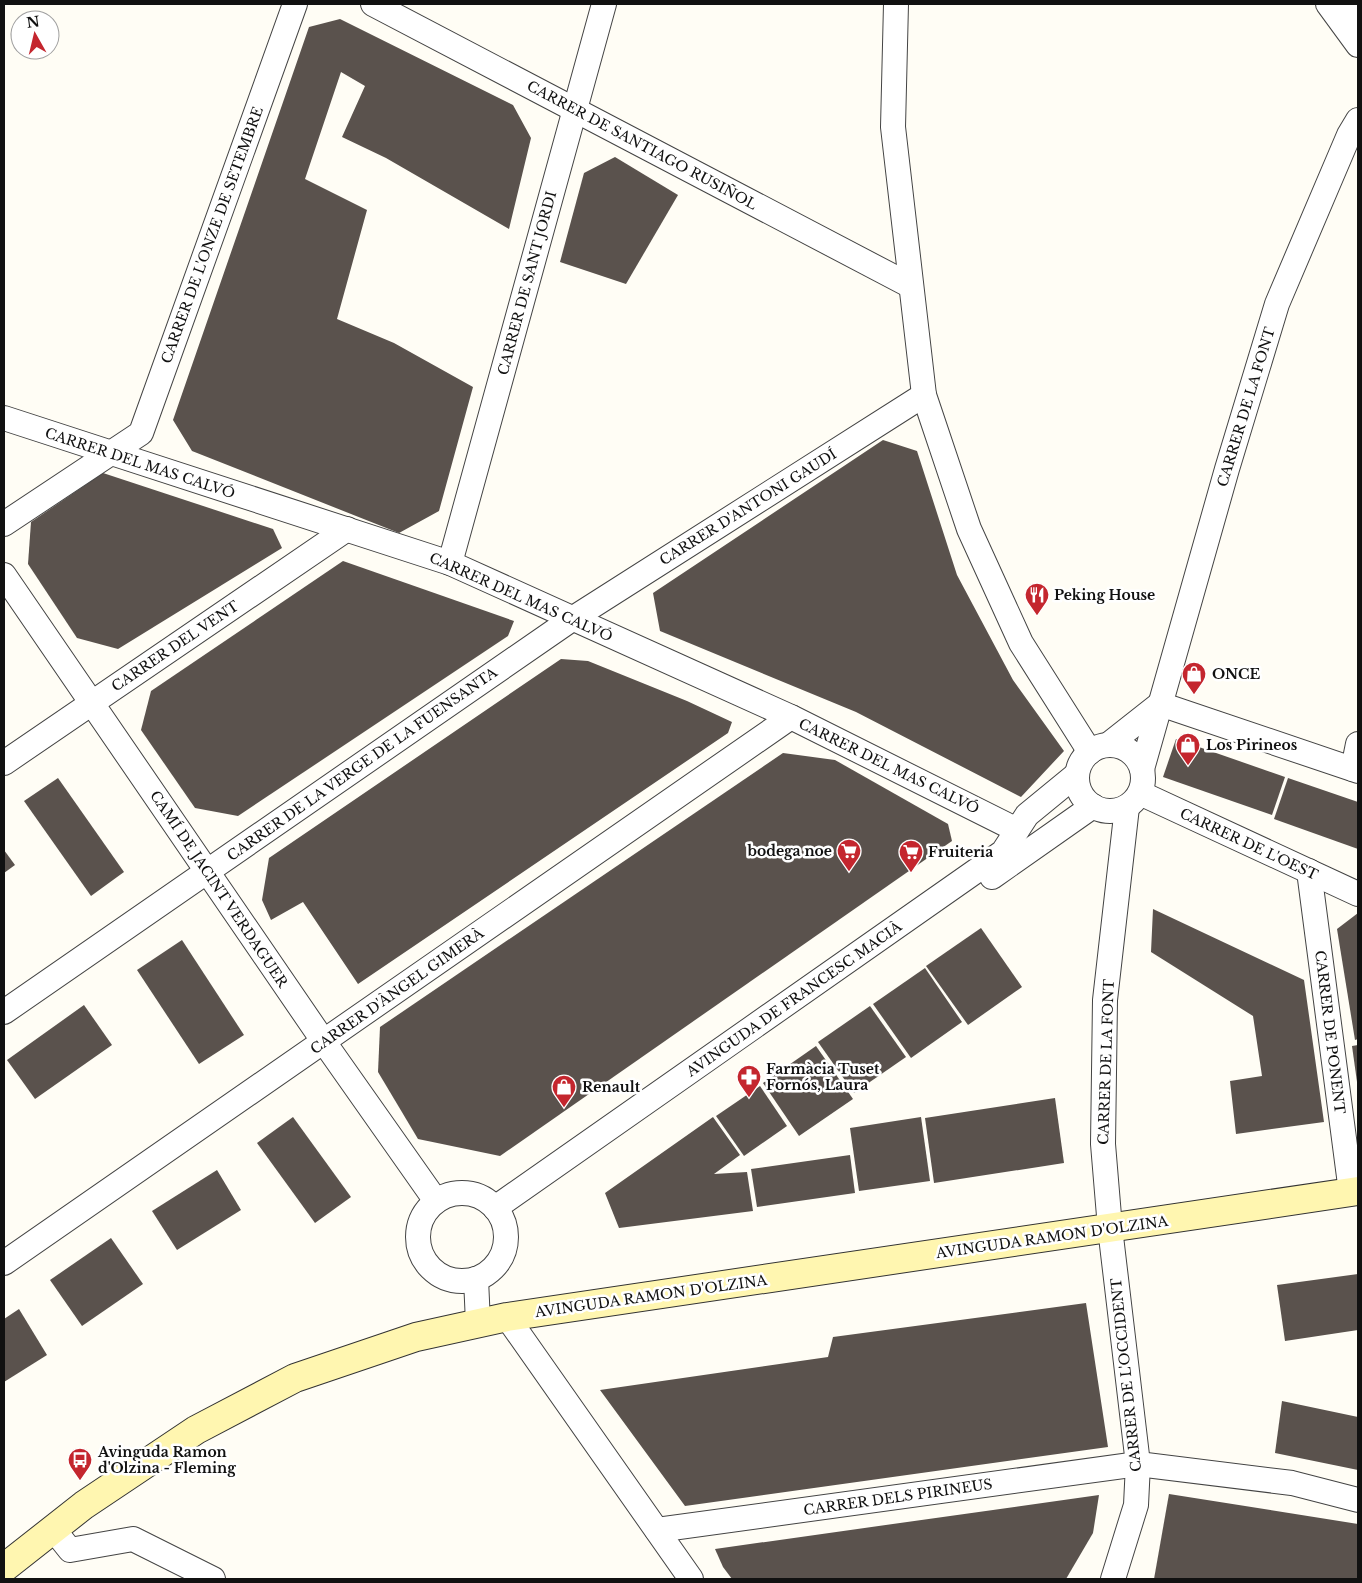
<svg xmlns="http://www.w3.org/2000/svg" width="1362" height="1583" font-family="'Libre Baskerville',serif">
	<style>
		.building { fill: #5a524d }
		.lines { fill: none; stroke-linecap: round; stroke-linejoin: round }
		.street-casing { stroke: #444; stroke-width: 26 }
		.secondary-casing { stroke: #333; stroke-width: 30 }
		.street { stroke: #fff; stroke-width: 24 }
		.secondary { stroke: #fff6b0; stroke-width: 28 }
		.labels { text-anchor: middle; stroke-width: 5; stroke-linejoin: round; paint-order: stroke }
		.street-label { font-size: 14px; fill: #111; stroke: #fff }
		.poi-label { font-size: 14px; font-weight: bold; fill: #111; stroke: #fff; text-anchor: start }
	</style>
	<rect width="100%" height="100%" fill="#fffdf5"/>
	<g class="building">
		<polygon points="340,19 513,105 531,138 509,229 386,158 342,137 365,86 341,72 305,179 367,210 337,319 394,343 473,387 439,511 399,533 192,451 173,420 309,27"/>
		<polygon points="615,157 678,195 626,284 560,262 584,173"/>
		<polygon points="883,440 917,451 957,575 1013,680 1064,751 1021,797 856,712 660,631 653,593"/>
		<polygon points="103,473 273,529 282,548 118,649 77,638 28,564 31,522"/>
		<polygon points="343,561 514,621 508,636 238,816 195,808 141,730 151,691"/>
		<polygon points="561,659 588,661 687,701 732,722 728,733 358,984 303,902 271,920 262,900 269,858"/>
		<polygon points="1176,739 1285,777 1272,815 1163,777"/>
		<polygon points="783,753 835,760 948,824 952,841 500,1156 418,1139 378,1072 380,1027"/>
		<polygon points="58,778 124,872 91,896 24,801"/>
		<polygon points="1288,778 1358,802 1358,849 1274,819"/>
		<polygon points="4,850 15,865 4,873"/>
		<polygon points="1153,909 1304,980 1324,1122 1236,1134 1230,1081 1262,1076 1253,1016 1151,952"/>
		<polygon points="1358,913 1358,1039 1355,1040 1337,929"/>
		<polygon points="981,928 1022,987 968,1025 926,966"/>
		<polygon points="182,940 244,1035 199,1064 137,970"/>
		<polygon points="925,968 962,1022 911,1058 873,1004"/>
		<polygon points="84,1005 112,1045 35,1099 7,1060"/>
		<polygon points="870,1006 906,1057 854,1093 818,1042"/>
		<polygon points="1358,1045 1358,1082 1357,1082 1352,1046"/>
		<polygon points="816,1046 853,1099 799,1136 763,1083"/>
		<polygon points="760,1086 787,1126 744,1156 716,1116"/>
		<polygon points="1055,1098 1064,1163 934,1183 925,1118"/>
		<polygon points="293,1117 351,1197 315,1223 257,1143"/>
		<polygon points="713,1117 740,1155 714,1174 747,1172 753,1211 619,1228 605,1193"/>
		<polygon points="921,1117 930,1181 859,1191 850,1128"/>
		<polygon points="850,1155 855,1193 757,1207 751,1169"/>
		<polygon points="217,1170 241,1210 177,1250 152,1211"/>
		<polygon points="111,1238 143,1284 82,1326 50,1280"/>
		<polygon points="1358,1274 1358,1330 1285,1341 1277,1285"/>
		<polygon points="1086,1303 1108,1447 685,1506 600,1390 828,1357 833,1337"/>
		<polygon points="19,1309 47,1355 4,1382 4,1319"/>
		<polygon points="1282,1401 1358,1417 1358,1470 1275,1453"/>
		<polygon points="1169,1494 1358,1524 1358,1579 1154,1579"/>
		<polygon points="1099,1495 1093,1533 1066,1579 732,1579 723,1567 715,1549"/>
	</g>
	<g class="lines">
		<defs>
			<g id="street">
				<polyline points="373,4 911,286"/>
				<polyline points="896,4 893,127 924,395 969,529 1021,643 1090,752"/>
				<polyline points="1328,4 1358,45"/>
				<polyline points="1347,4 1358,15"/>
				<polyline points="4,418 450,563 791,717 1017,830"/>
				<polyline points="4,524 141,433 295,4"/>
				<polyline points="450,563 604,4"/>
				<polyline points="4,575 324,1042 436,1201"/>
				<polyline points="1160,704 1358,771"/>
				<polyline points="1108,745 1160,704"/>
				<circle cx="1110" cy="778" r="33"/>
				<polyline points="4,763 347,529"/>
				<polyline points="1142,769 1227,469 1277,304 1349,135 1358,120"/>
				<polyline points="1353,769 1358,744"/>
				<polyline points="1140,793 1358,894"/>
				<polyline points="1309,871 1351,1192"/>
				<polyline points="992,877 1093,806"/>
				<polyline points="4,1012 572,619 924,395"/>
				<circle cx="462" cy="1237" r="44"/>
				<polyline points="495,1208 1003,852 1027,815 1077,774"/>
				<polyline points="4,1263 791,717"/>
				<polyline points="476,1279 478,1323"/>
				<polyline points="507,1317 691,1579"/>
				<polyline points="54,1530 70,1550 133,1539 213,1579"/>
				<polyline points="657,1530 1138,1464 1292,1483 1358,1500"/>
				<polyline points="1113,1579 1136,1505 1138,1464 1110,1228 1103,1144 1105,1000 1127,807"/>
			</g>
			<polyline id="secondary" points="4,1568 84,1505 196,1430 295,1378 416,1337 507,1317 1358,1191"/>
		</defs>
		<use href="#street" class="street-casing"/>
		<use href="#secondary" class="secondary-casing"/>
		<use href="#street" class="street"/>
		<use href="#secondary" class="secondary"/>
	</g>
	<defs>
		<symbol id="restaurant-pin" viewBox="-11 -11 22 30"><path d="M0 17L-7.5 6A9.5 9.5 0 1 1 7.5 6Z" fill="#c4262e" stroke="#fff"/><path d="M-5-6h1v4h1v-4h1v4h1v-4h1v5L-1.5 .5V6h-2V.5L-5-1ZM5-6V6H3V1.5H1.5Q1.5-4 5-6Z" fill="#fff"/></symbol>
		<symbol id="shop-pin" viewBox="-11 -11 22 30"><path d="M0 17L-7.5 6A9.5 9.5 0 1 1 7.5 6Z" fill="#c4262e" stroke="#fff"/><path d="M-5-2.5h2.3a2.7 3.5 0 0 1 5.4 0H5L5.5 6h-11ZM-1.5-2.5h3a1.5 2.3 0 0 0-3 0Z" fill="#fff"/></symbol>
		<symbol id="supermarket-pin" viewBox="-11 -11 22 30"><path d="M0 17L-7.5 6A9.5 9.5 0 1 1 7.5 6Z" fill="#c4262e" stroke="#fff"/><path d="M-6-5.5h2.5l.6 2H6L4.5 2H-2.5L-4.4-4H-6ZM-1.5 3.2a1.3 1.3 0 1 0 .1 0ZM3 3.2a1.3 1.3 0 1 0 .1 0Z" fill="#fff"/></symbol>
		<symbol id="pharmacy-pin" viewBox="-11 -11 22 30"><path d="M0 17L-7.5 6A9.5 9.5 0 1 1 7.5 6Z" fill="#c4262e" stroke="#fff"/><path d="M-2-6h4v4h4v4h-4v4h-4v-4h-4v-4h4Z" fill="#fff"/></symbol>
		<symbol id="bus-pin" viewBox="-11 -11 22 30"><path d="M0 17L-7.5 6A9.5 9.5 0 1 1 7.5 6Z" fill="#c4262e" stroke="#fff"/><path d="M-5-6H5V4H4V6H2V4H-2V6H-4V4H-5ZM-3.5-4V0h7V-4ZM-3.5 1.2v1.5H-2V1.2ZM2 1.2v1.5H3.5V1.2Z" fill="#fff"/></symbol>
	</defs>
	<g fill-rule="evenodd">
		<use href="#restaurant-pin" x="1023" y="581" width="28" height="38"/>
		<use href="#shop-pin" x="1180" y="660" width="28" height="38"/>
		<use href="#shop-pin" x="1174" y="731" width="28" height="38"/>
		<use href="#supermarket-pin" x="835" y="837" width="28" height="38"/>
		<use href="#supermarket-pin" x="897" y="838" width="28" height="38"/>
		<use href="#pharmacy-pin" x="735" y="1063" width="28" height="38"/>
		<use href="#shop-pin" x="550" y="1073" width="28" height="38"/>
		<use href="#bus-pin" x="66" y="1446" width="28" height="38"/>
	</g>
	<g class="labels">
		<g class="street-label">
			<text transform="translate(642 145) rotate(28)" y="5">CARRER DE SANTIAGO RUSIÑOL</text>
			<text transform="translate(212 235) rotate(-70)" y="5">CARRER DE L'ONZE DE SETEMBRE</text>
			<text transform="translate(527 283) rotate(-75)" y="5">CARRER DE SANT JORDI</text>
			<text transform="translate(1246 407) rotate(-73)" y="5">CARRER DE LA FONT</text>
			<text transform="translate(140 463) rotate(18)" y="5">CARRER DEL MAS CALVÓ</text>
			<text transform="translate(748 507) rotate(-32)" y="5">CARRER D'ANTONI GAUDÍ</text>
			<text transform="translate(521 597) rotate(24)" y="5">CARRER DEL MAS CALVÓ</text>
			<text transform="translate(175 646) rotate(-34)" y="5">CARRER DEL VENT</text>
			<text transform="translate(362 764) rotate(-35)" y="5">CARRER DE LA VERGE DE LA FUENSANTA</text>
			<text transform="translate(889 766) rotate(26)" y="5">CARRER DEL MAS CALVÓ</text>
			<text transform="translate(1249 844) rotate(25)" y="5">CARRER DE L'OEST</text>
			<text transform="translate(219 889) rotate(56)" y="5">CAMÍ DE JACINT VERDAGUER</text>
			<text transform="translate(397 991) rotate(-35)" y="5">CARRER D'ÀNGEL GIMERÀ</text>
			<text transform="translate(794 999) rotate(-35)" y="5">AVINGUDA DE FRANCESC MACIÀ</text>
			<text transform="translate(1330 1032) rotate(83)" y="5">CARRER DE PONENT</text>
			<text transform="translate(1106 1062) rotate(-88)" y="5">CARRER DE LA FONT</text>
			<text transform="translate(1052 1237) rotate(-8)" y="5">AVINGUDA RAMON D'OLZINA</text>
			<text transform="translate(651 1296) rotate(-8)" y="5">AVINGUDA RAMON D'OLZINA</text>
			<text transform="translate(1126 1375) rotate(-96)" y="5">CARRER DE L'OCCIDENT</text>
			<text transform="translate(898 1497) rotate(-8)" y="5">CARRER DELS PIRINEUS</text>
		</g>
		<g class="poi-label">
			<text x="1054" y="600">Peking House</text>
			<text x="1212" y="679">ONCE</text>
			<text x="1206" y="750">Los Pirineos</text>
			<text x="832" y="856" text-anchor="end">bodega noe</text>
			<text x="928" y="857">Fruiteria</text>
			<text x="766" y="1074">Farmàcia Tuset<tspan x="766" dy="16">Fornós, Laura</tspan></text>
			<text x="582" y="1092">Renault</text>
			<text x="98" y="1457">Avinguda Ramon<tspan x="98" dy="16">d'Olzina - Fleming</tspan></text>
		</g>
	</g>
	<rect width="1362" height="1583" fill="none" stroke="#111111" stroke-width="10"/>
	<g transform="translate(35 35) rotate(352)"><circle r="24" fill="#ffffff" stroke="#a0a0a0"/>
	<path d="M0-4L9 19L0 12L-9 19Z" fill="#c4262e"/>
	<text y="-8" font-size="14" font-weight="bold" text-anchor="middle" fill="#111111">N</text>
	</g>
</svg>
